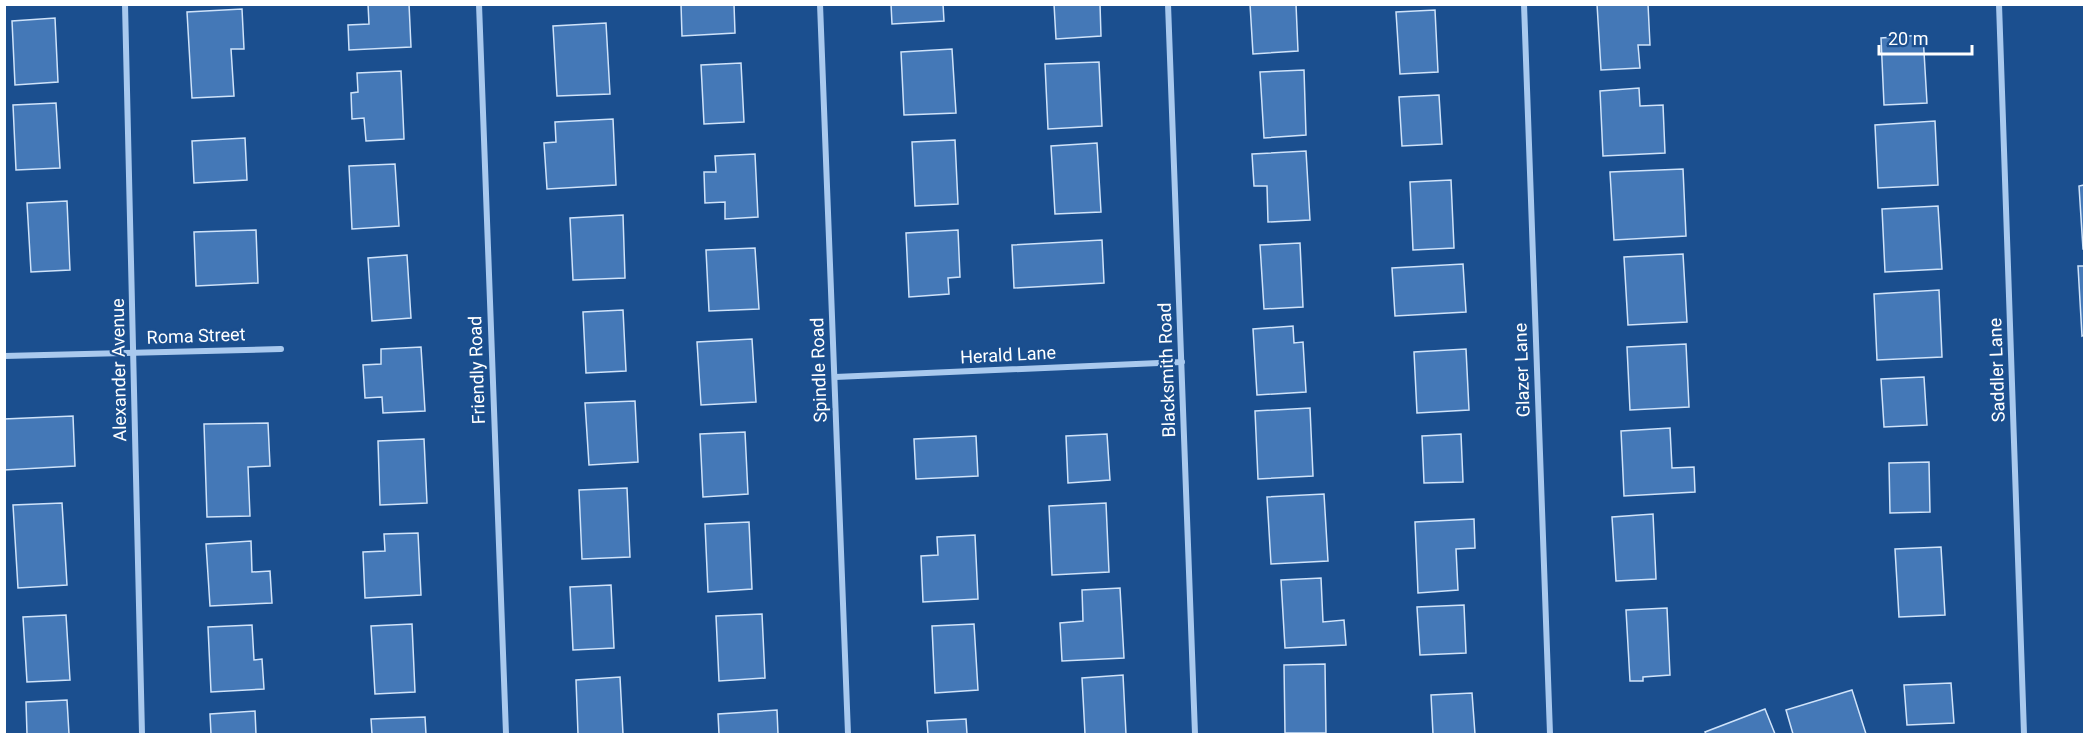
<svg xmlns="http://www.w3.org/2000/svg" width="2089" height="739" font-family="Roboto,sans-serif">
	<style>
		.building { fill: #4478b7; stroke: #cfe3fa; stroke-width: 1.5 }
		.lines { fill: none; stroke-linecap: round; stroke-linejoin: round }
		.street { stroke: #a9c9ee; stroke-width: 6 }
		.labels { text-anchor: middle; stroke-width: 4.5; stroke-linejoin: round; paint-order: stroke }
		.street-label { font-size: 18px; fill: #fff; stroke: #1b4f8f }
	</style>
	<rect width="100%" height="100%" fill="#1b4f8f"/>
	<g class="building">
		<polygon points="368,4 409,4 411,47 349,50 348,25 369,24"/>
		<polygon points="681,4 734,4 735,33 682,36"/>
		<polygon points="891,4 943,4 944,21 892,24"/>
		<polygon points="1054,4 1100,4 1101,36 1056,39"/>
		<polygon points="1250,4 1296,4 1298,51 1253,54"/>
		<polygon points="1597,4 1648,4 1650,45 1638,45 1640,68 1601,70"/>
		<polygon points="242,9 244,49 231,49 234,96 192,98 187,12"/>
		<polygon points="1435,10 1438,72 1400,74 1396,12"/>
		<polygon points="55,18 58,82 15,85 12,21"/>
		<polygon points="606,23 610,94 557,96 553,26"/>
		<polygon points="1923,35 1927,103 1884,105 1881,38"/>
		<polygon points="952,49 956,113 904,115 901,52"/>
		<polygon points="1099,62 1102,126 1048,129 1045,64"/>
		<polygon points="741,63 744,122 704,124 701,65"/>
		<polygon points="1304,70 1306,135 1264,138 1260,72"/>
		<polygon points="401,71 404,139 366,141 364,118 352,119 351,93 358,92 357,73"/>
		<polygon points="1639,88 1640,106 1663,105 1665,153 1603,156 1600,91"/>
		<polygon points="1439,95 1442,144 1402,146 1399,97"/>
		<polygon points="56,103 60,168 16,170 13,105"/>
		<polygon points="613,119 616,185 547,189 544,143 556,142 555,122"/>
		<polygon points="1935,121 1938,185 1878,188 1875,125"/>
		<polygon points="245,138 247,180 194,183 192,141"/>
		<polygon points="955,140 958,204 915,206 912,142"/>
		<polygon points="1097,143 1101,212 1055,214 1051,146"/>
		<polygon points="1306,151 1310,220 1268,222 1267,186 1254,186 1252,154"/>
		<polygon points="755,154 758,217 725,219 725,202 705,203 704,172 716,172 715,156"/>
		<polygon points="395,164 399,226 352,229 349,166"/>
		<polygon points="1683,169 1686,236 1614,240 1610,172"/>
		<polygon points="1451,180 1454,248 1413,250 1410,182"/>
		<polygon points="2084,185 2084,249 2083,249 2079,186"/>
		<polygon points="67,201 70,270 31,272 27,203"/>
		<polygon points="1938,206 1942,269 1885,272 1882,209"/>
		<polygon points="623,215 625,278 573,280 570,218"/>
		<polygon points="256,230 258,283 196,286 194,232"/>
		<polygon points="958,230 960,277 948,278 949,294 909,297 906,233"/>
		<polygon points="1102,240 1104,283 1014,288 1012,245"/>
		<polygon points="1300,243 1303,307 1264,309 1260,245"/>
		<polygon points="755,248 759,309 709,311 706,250"/>
		<polygon points="1683,254 1687,322 1628,325 1624,257"/>
		<polygon points="407,255 411,318 372,321 368,258"/>
		<polygon points="1463,264 1466,312 1395,316 1392,268"/>
		<polygon points="2078,266 2084,266 2084,335 2082,336"/>
		<polygon points="1939,290 1942,357 1877,360 1874,294"/>
		<polygon points="623,310 626,371 586,373 583,312"/>
		<polygon points="1293,326 1294,343 1303,342 1306,392 1257,395 1253,329"/>
		<polygon points="752,339 756,402 701,405 697,342"/>
		<polygon points="1686,344 1689,407 1630,410 1627,347"/>
		<polygon points="421,347 425,411 383,413 382,397 365,398 363,365 381,364 381,349"/>
		<polygon points="1466,349 1469,410 1417,413 1414,352"/>
		<polygon points="1924,377 1927,425 1884,427 1881,379"/>
		<polygon points="635,401 638,462 589,465 585,403"/>
		<polygon points="1310,408 1313,476 1258,479 1255,411"/>
		<polygon points="73,416 75,466 4,470 4,419"/>
		<polygon points="268,423 270,466 248,467 250,516 207,517 204,424"/>
		<polygon points="1670,428 1672,468 1694,467 1695,492 1624,496 1621,431"/>
		<polygon points="745,432 748,494 703,497 700,434"/>
		<polygon points="1107,434 1110,480 1068,483 1066,436"/>
		<polygon points="1461,434 1463,482 1424,483 1422,436"/>
		<polygon points="976,436 978,476 916,479 914,439"/>
		<polygon points="424,439 427,503 380,505 378,441"/>
		<polygon points="1929,462 1930,512 1890,513 1889,463"/>
		<polygon points="627,488 630,557 582,559 579,490"/>
		<polygon points="1324,494 1328,561 1271,564 1267,497"/>
		<polygon points="62,503 67,585 18,588 13,505"/>
		<polygon points="1106,503 1109,572 1052,575 1049,506"/>
		<polygon points="1653,514 1656,579 1616,581 1612,517"/>
		<polygon points="1474,519 1475,548 1456,549 1458,590 1418,593 1415,522"/>
		<polygon points="749,522 752,589 708,592 705,524"/>
		<polygon points="418,533 421,595 365,598 363,552 385,551 384,534"/>
		<polygon points="975,535 978,599 923,602 921,556 938,555 937,537"/>
		<polygon points="251,541 252,572 270,571 272,603 210,606 206,544"/>
		<polygon points="1941,547 1945,615 1899,617 1895,549"/>
		<polygon points="1321,578 1323,622 1344,620 1346,645 1285,648 1281,580"/>
		<polygon points="611,585 614,648 573,650 570,587"/>
		<polygon points="1120,588 1124,658 1062,661 1060,623 1083,621 1082,590"/>
		<polygon points="1464,605 1466,653 1420,655 1417,607"/>
		<polygon points="1667,608 1670,675 1643,677 1643,681 1630,681 1626,610"/>
		<polygon points="762,614 765,678 719,681 716,616"/>
		<polygon points="66,615 70,680 27,682 23,617"/>
		<polygon points="412,624 415,692 375,694 371,626"/>
		<polygon points="974,624 978,690 935,693 932,626"/>
		<polygon points="252,625 254,660 262,659 264,689 211,692 208,627"/>
		<polygon points="1325,664 1326,733 1285,733 1284,665"/>
		<polygon points="1123,675 1126,734 1085,734 1082,678"/>
		<polygon points="620,677 623,734 578,734 576,680"/>
		<polygon points="1951,683 1954,723 1907,725 1904,685"/>
		<polygon points="1852,690 1866,734 1793,734 1786,710"/>
		<polygon points="1472,693 1475,734 1433,734 1431,695"/>
		<polygon points="67,700 69,734 27,734 26,702"/>
		<polygon points="1765,709 1775,734 1706,734 1705,732"/>
		<polygon points="777,710 778,734 719,734 718,714"/>
		<polygon points="255,711 256,734 211,734 210,714"/>
		<polygon points="425,717 426,734 372,734 371,719"/>
		<polygon points="966,719 967,734 928,734 927,721"/>
	</g>
	<g class="lines">
		<g class="street">
			<polyline points="125,4 142,734"/>
			<polyline points="479,4 506,734"/>
			<polyline points="820,4 848,734"/>
			<polyline points="1168,4 1195,734"/>
			<polyline points="1524,4 1550,734"/>
			<polyline points="1999,4 2024,734"/>
			<polyline points="4,356 281,349"/>
			<polyline points="835,377 1182,362"/>
		</g>
	</g>
	<g class="labels">
		<g class="street-label">
			<text transform="translate(196 336) rotate(-2)" y="6">Roma Street</text>
			<text transform="translate(1008 355) rotate(-3)" y="6">Herald Lane</text>
			<text transform="translate(119 370) rotate(-91)" y="6">Alexander Avenue</text>
			<text transform="translate(477 370) rotate(-92)" y="6">Friendly Road</text>
			<text transform="translate(819 370) rotate(-92)" y="6">Spindle Road</text>
			<text transform="translate(1167 370) rotate(-92)" y="6">Blacksmith Road</text>
			<text transform="translate(1522 370) rotate(-92)" y="6">Glazer Lane</text>
			<text transform="translate(1997 370) rotate(-92)" y="6">Saddler Lane</text>
		</g>
	</g>
	<rect width="2089" height="739" fill="none" stroke="#ffffff" stroke-width="12"/>
	<path d="M1879 45v9h93v-9" fill="none" stroke="#ffffff" stroke-width="3"/>
	<text x="1888" y="45" font-size="18" fill="#ffffff" stroke="#1b4f8f" stroke-width="4.5" paint-order="stroke">20 m</text>
</svg>
